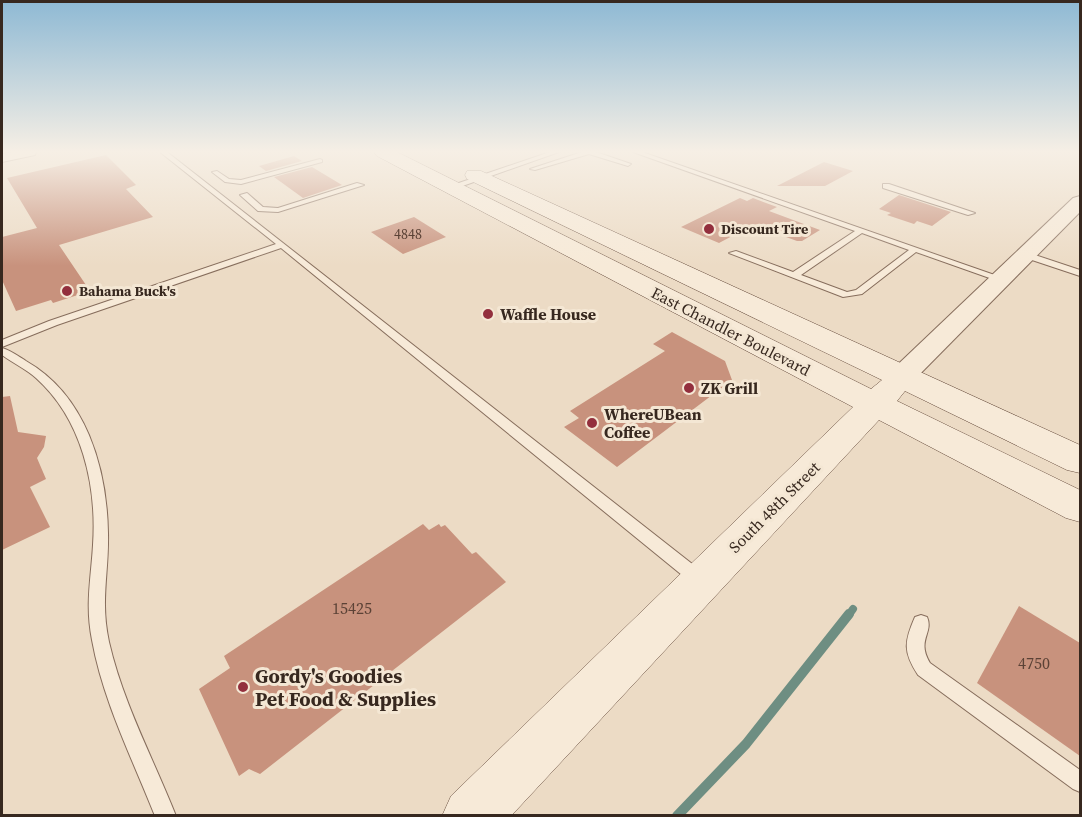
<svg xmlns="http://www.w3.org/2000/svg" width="1082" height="817" font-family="'Source Serif 4',serif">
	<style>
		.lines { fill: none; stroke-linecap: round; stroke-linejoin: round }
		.stream-far1 { stroke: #6e8e82; stroke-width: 8 }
		.stream { stroke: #6e8e82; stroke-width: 10 }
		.building { fill: #c8927d }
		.service-casing { stroke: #866d5c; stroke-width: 2 }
		.minor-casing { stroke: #866d5c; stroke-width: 2 }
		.tertiary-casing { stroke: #866d5c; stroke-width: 2 }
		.secondary-casing { stroke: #684e3f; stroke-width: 1 }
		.service { fill: #f7ead8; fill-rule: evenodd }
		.minor { fill: #f7ead8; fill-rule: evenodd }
		.tertiary { fill: #f7ead8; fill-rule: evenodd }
		.secondary { fill: #f7ead8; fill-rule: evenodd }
		.poi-dot { fill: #932f3d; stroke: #f4e7d4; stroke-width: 2 }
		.labels { text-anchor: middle; stroke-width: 6; stroke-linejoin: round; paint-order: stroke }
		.far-poi-label { font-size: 14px; font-weight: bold; fill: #37281f; stroke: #f4e7d4; text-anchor: start }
		.number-label { font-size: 14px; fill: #5b4236 }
		.poi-label { font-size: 16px; font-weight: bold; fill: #37281f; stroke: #f4e7d4; text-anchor: start }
		.street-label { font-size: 16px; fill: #37281f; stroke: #f4e7d4 }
		.near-number-label { font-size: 16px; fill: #5b4236 }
		.near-poi-label { font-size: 20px; font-weight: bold; fill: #37281f; stroke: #f4e7d4; text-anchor: start }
	</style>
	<rect width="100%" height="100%" fill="#ecdbc5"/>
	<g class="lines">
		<polyline class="stream-far1" points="848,616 853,609"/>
		<polyline class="stream" points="677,816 746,744 849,614"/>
	</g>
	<g class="building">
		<polygon points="106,155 136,185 126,189 153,217 59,245 90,291 53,303 51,300 16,311 2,280 2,237 37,228 7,178"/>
		<polygon points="294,156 302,161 266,171 259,166"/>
		<polygon points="824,162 853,171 825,186 777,186"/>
		<polygon points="312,167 342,185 303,198 274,177"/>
		<polygon points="899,195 951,212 932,226 917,221 914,224 887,215 891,213 879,209"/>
		<polygon points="740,198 747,201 753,198 777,207 769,211 820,230 802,241 797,241 753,225 719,243 681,227"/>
		<polygon points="414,217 446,237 403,254 371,232"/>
		<polygon points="672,332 725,361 732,380 617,467 564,427 579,418 570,411 665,351 653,344"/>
		<polygon points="10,396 18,432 46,436 44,447 37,458 46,479 30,487 50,527 2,550 2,397"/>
		<polygon points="423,524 429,530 439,524 441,527 445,525 472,554 476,552 506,582 260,774 249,769 239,776 199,689 230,668 224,656"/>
		<polygon points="1019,606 1080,643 1080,756 977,683"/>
	</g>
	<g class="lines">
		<defs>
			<g id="service">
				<polygon points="160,152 167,152 705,574 707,579 705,584 699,586 693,584 281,248 57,325 2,347 2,340 49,321 276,244"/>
				<polygon points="550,152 559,152 454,189 447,187"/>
				<polygon points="582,152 596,152 631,164 628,166 589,154 535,170 530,169"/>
				<path d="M633,152H642L1006,279L1001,282L998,281L916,252L862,294L843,297L729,253L736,251L793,272L855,231ZM862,233L909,250L856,290L847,292L801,275Z"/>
				<polygon points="320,159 322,160 322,162 241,184 225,182 212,172 217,171 229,179 241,180"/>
				<polygon points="357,183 364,185 278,212 258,211 240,195 247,193 263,207 278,208"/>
				<polygon points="883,184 889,184 975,213 968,215 883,188"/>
				<polygon points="1026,252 1080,270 1080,276 1023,257 1023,253"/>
				<path d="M2,348C10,350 18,356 26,361C86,395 107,468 108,533C109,573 100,600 109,642C123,703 153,758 176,816H155C132,758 103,701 92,640C85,605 91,579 93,545C97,485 82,419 36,378C26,369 13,363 2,355Z"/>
				<path d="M921,615L927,617C934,633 916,640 930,663L1080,770V792L1073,789L918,675C903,652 904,642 915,617Z"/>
			</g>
			<polygon id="minor" points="12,152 36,152 35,155 2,162 2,154"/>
			<polygon id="tertiary" points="1080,196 1080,212 912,382 902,385 892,382 888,376 892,370 1073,198"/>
			<polygon id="secondary" points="374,152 397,152 871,389 882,380 467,179 465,175 467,171 481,171 1080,445 1080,473 1067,470 905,391 897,401 1080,490 1080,522 1066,518 879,420 511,816 442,816 451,796 853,407 377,156"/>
		</defs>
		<use href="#service" class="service-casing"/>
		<use href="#minor" class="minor-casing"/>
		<use href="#tertiary" class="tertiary-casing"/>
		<use href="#secondary" class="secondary-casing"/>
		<use href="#service" class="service"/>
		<use href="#minor" class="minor"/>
		<use href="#tertiary" class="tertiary"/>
		<use href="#secondary" class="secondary"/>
	</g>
	<linearGradient id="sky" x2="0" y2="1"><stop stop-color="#8eb9d4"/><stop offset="0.57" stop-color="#f6efe5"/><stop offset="1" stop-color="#f6efe5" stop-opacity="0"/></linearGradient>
	<rect width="1082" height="266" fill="url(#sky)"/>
	<g class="poi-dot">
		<circle cx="709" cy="229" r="6"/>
		<circle cx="67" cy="291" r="6"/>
		<circle cx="488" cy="314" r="6"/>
		<circle cx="689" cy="388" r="6"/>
		<circle cx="592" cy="423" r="6"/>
		<circle cx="243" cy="687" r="6"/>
	</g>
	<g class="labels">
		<g class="far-poi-label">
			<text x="721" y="234">Discount Tire</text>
			<text x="79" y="296">Bahama Buck's</text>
		</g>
		<g class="number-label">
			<text x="408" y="239">4848</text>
		</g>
		<g class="poi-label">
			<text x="500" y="320">Waffle House</text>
			<text x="701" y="394">ZK Grill</text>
			<text x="604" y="420">WhereUBean<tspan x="604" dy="18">Coffee</tspan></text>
		</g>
		<g class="street-label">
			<text transform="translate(731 331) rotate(27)" y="6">East Chandler Boulevard</text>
			<text transform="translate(774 507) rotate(-45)" y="6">South 48th Street</text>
		</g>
		<g class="near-number-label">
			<text x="352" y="614">15425</text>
			<text x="1034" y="669">4750</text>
		</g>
		<g class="near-poi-label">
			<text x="255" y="683">Gordy's Goodies<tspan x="255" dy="23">Pet Food &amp; Supplies</tspan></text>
		</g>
	</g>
	<rect width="1082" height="817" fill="none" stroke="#37281f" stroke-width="6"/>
</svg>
